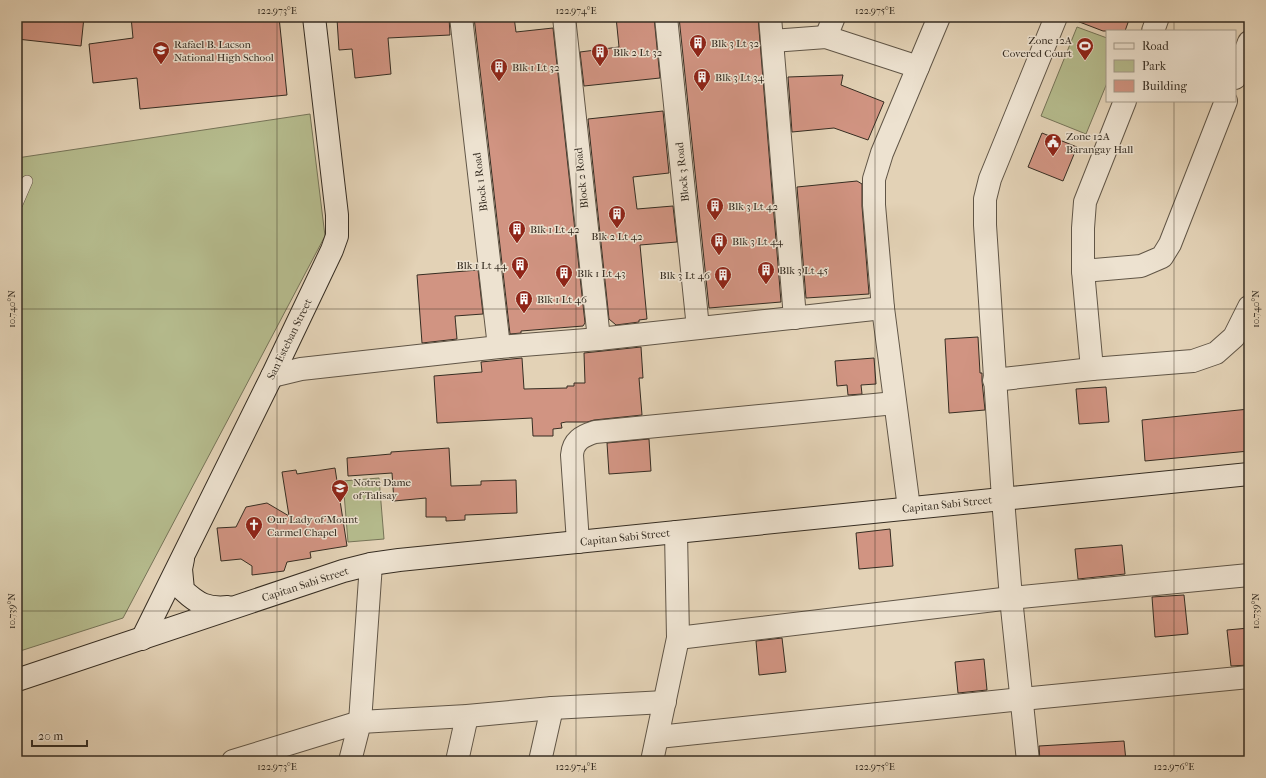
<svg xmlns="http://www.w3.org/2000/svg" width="1266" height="778" font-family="'IM FELL French Canon',serif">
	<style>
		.green { fill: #b5bb8d; stroke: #767458 }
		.building { fill: #d19482; stroke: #362d22 }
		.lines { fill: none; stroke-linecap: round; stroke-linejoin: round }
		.lane-casing { stroke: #615647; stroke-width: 12 }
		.street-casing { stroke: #615647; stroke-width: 24 }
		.secondary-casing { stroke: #362d22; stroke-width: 24 }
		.lane { stroke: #ede2d0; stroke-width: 11 }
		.street { stroke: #ede2d0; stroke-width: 22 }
		.secondary { stroke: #ede2d0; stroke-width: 22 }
		.ticks { fill: none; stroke: #362d22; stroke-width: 1; stroke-opacity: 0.45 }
		.labels { text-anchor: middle; stroke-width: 3; stroke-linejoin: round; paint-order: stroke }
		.poi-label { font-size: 11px; fill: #362d22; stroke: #ede2d0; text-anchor: start }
		.street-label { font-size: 11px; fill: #362d22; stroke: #ede2d0 }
		.neatline { fill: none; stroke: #362d22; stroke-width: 1.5 }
		.ticks-label { font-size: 10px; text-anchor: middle; fill: #362d22 }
	</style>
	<rect width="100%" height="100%" fill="#e3d2b6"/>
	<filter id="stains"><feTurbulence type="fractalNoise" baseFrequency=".005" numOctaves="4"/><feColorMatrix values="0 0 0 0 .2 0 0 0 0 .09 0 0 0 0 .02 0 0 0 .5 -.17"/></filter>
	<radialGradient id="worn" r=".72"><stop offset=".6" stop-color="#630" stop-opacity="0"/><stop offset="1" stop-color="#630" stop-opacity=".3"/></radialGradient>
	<g class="green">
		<polygon points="1077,27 1107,38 1107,83 1086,134 1041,116"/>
		<polygon points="310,114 325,236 123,618 17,652 17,158"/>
		<polygon points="379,478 384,539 348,542 343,481"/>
	</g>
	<g class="building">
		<polygon points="17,17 84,17 81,46 17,39"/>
		<polygon points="131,17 279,17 287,95 140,109 137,78 93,83 89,44 133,38"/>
		<polygon points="359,17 449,17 450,35 388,38 391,74 355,78 352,49 339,50 337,19"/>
		<polygon points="474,17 514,17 516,32 553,28 585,323 583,326 521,331 521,333 510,334"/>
		<polygon points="616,17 654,17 660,78 584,86 580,52 619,47"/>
		<polygon points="679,17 758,17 781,302 709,308"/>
		<polygon points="1069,17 1130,17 1125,31 1103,31 1069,18"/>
		<polygon points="843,75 841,85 884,102 868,140 834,128 792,132 788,77"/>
		<polygon points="663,111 669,173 633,177 637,209 673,206 677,242 640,245 647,319 639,320 639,322 616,325 609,319 588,119"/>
		<polygon points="1042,133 1077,147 1063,181 1028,167"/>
		<polygon points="857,181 862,184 862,206 869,294 806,298 797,187"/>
		<polygon points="478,270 483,314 455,316 457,339 422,343 417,275"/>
		<polygon points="978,337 980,373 982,373 982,381 985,410 949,413 945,339"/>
		<polygon points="641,347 643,378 639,378 642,415 594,420 587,422 566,422 561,423 562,428 553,429 553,436 533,436 532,418 437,423 434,376 482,372 481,362 522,358 524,389 567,388 567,386 574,386 574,383 585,383 584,353"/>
		<polygon points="874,358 876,384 861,385 862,394 848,395 847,385 837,386 835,361"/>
		<polygon points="1106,387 1109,422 1079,424 1076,389"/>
		<polygon points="1249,409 1249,451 1145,461 1142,420"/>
		<polygon points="649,439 651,471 609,474 607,443"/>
		<polygon points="449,448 451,486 481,485 481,481 516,480 517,513 465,515 465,520 446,521 446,517 426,517 426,498 394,501 392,473 348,476 347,458 391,454 391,452"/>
		<polygon points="335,468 347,546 310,552 311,558 287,562 284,571 252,575 252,566 241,559 221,561 217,528 236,527 246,507 267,503 289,516 282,472 296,470 297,474"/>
		<polygon points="890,529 893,566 859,569 856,533"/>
		<polygon points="1122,545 1125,574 1078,579 1075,549"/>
		<polygon points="1184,595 1188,634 1155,637 1152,597"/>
		<polygon points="1249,628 1249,665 1231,666 1227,630"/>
		<polygon points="782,638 786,672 759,675 756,641"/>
		<polygon points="984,659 987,690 958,693 955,662"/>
		<polygon points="1124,741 1126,761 1040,761 1039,746"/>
	</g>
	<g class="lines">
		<defs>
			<polyline id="lane" points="17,204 27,181"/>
			<g id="street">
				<polyline points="461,17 499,347"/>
				<polyline points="564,17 599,339"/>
				<polyline points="666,17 698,328"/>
				<polyline points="770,17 795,318"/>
				<polyline points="1153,31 1158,17"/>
				<polyline points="826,37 834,17"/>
				<polyline points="772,41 826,37 918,67"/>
				<polyline points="1235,78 1249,42"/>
				<polyline points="1083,271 1141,266 1162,257 1170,244 1226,101"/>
				<polyline points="1092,369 1083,271 1083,228 1085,202 1125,101"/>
				<polyline points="272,376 301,369 499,347 599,339 883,308"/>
				<polyline points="994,380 1092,369 1193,361 1216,353 1234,337 1249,307"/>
				<polyline points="909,508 883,308 874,205 874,179 882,153 939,17"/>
				<path d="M578,542L572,455C573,441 582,436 595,432L895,403"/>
				<polyline points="678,638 1011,598 1249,575"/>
				<polyline points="658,737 1022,699 1249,677"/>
				<polyline points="233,761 360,722 467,716 552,708 665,702"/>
				<polyline points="350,761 360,722 371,564"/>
				<polyline points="457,761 467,716"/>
				<polyline points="540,761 552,708"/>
				<polyline points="652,761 678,638 676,532"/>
				<polyline points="1028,761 1011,598 1003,499 985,225 985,199 990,179 1056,17"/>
			</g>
			<g id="secondary">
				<path d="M183,559L181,569L183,590C198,604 207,609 228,607"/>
				<polyline points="142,639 272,376 332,250 337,236 337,215 314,17"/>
				<polyline points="17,680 343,571 371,564 399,560 1249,474"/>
			</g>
		</defs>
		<use href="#lane" class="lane-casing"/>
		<use href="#street" class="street-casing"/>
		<use href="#secondary" class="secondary-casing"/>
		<use href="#lane" class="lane"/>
		<use href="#street" class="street"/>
		<use href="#secondary" class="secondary"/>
	</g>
	<path class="ticks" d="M277,17V761M576,17V761M875,17V761M1174,17V31M1174,101V761M17,309H1249M17,611H1249"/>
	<defs>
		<symbol id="building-pin" viewBox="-11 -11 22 30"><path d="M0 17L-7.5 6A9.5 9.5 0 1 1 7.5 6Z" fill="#8f2418" stroke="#ede2d0"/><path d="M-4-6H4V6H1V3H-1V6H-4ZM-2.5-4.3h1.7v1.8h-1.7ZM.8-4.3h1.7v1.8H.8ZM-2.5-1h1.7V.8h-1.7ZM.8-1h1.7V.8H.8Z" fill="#fff"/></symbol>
		<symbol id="stadium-pin" viewBox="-11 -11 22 30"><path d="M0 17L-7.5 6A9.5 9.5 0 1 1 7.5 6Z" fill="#8f2418" stroke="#ede2d0"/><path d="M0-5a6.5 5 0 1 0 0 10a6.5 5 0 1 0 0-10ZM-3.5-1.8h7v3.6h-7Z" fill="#fff"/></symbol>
		<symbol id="school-pin" viewBox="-11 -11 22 30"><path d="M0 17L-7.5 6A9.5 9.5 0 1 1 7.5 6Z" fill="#8f2418" stroke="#ede2d0"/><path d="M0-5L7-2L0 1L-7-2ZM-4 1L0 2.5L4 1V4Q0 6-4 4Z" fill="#fff"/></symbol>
		<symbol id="civic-pin" viewBox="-11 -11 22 30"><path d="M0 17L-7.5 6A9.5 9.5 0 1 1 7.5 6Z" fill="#8f2418" stroke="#ede2d0"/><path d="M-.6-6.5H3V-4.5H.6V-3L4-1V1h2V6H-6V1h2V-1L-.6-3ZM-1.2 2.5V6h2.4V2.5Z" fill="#fff"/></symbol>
		<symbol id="church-pin" viewBox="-11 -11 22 30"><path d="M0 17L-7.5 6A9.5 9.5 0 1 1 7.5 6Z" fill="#8f2418" stroke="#ede2d0"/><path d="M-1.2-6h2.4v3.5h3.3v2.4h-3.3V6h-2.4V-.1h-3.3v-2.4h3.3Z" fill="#fff"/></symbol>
	</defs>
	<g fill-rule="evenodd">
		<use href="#building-pin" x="688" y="33" width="20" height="27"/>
		<use href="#stadium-pin" x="1075" y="36" width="20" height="27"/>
		<use href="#school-pin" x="151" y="40" width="20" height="27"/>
		<use href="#building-pin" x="590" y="42" width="20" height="27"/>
		<use href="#building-pin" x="489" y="57" width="20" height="27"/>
		<use href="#building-pin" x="692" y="67" width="20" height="27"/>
		<use href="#civic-pin" x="1043" y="132" width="20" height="27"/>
		<use href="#building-pin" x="705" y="196" width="20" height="27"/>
		<use href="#building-pin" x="607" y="204" width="20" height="27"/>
		<use href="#building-pin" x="507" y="219" width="20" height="27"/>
		<use href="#building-pin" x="709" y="231" width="20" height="27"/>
		<use href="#building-pin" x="510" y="255" width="20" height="27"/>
		<use href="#building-pin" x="756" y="260" width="20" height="27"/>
		<use href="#building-pin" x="554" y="263" width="20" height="27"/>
		<use href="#building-pin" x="713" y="265" width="20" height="27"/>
		<use href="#building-pin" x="514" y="289" width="20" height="27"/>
		<use href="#school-pin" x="330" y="478" width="20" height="27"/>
		<use href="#church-pin" x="244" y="515" width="20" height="27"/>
	</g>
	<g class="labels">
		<g class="poi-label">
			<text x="1072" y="44" text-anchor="end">Zone 12A<tspan x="1072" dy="13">Covered Court</tspan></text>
			<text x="711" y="47">Blk 3 Lt 32</text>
			<text x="174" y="48">Rafael B. Lacson<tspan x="174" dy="13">National High School</tspan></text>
			<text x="613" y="56">Blk 2 Lt 32</text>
			<text x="512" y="71">Blk 1 Lt 32</text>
			<text x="715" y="81">Blk 3 Lt 34</text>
			<text x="1066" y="140">Zone 12A<tspan x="1066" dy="13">Barangay Hall</tspan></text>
			<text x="728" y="210">Blk 3 Lt 42</text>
			<text x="530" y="233">Blk 1 Lt 42</text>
			<text x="617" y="240" text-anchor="middle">Blk 2 Lt 42</text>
			<text x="732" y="245">Blk 3 Lt 44</text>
			<text x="507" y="269" text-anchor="end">Blk 1 Lt 44</text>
			<text x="779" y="274">Blk 3 Lt 45</text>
			<text x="577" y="277">Blk 1 Lt 43</text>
			<text x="710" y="279" text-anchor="end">Blk 3 Lt 46</text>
			<text x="537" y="303">Blk 1 Lt 46</text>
			<text x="353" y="486">Notre Dame<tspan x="353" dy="13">of Talisay</tspan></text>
			<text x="267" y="523">Our Lady of Mount<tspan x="267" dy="13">Carmel Chapel</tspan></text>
		</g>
		<g class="street-label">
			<text transform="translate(682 172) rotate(-96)" y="4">Block 3 Road</text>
			<text transform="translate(581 178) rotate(-96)" y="4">Block 2 Road</text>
			<text transform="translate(480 182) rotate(-97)" y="4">Block 1 Road</text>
			<text transform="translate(289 339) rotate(-64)" y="4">San Esteban Street</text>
			<text transform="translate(947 504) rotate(-6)" y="4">Capitan Sabi Street</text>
			<text transform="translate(625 537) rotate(-6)" y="4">Capitan Sabi Street</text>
			<text transform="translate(305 584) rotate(-18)" y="4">Capitan Sabi Street</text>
		</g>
	</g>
	<rect width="1266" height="778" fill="none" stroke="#e3d2b6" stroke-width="44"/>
	<rect x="1106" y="30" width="130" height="72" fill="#ede2d0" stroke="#a49a8a"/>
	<rect x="1114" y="43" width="20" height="6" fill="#ede2d0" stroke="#a49a8a"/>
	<text x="1142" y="50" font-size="12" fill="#362d22">Road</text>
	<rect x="1114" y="60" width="20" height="12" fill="#b5bb8d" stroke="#a49a8a"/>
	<text x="1142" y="70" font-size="12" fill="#362d22">Park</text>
	<rect x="1114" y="80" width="20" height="12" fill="#d19482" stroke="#a49a8a"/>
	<text x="1142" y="90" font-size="12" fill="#362d22">Building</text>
	<path d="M32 740v6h55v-6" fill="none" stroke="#362d22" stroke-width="2"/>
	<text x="38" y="740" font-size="12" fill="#362d22" stroke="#ede2d0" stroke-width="3" paint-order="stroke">20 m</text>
	<rect x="22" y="22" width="1222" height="734" class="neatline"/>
	<g class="ticks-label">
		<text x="277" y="14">122.973°E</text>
		<text x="576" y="14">122.974°E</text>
		<text x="875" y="14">122.975°E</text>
		<text transform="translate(11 309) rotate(-90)" y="4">10.740°N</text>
		<text transform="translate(1255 309) rotate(-90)" y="4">10.740°N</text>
		<text transform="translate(11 611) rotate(-90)" y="4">10.739°N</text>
		<text transform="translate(1255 611) rotate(-90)" y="4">10.739°N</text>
		<text x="277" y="770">122.973°E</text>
		<text x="576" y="770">122.974°E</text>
		<text x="875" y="770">122.975°E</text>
		<text x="1174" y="770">122.976°E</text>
	</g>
	<rect width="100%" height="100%" filter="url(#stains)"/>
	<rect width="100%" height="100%" fill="url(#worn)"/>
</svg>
